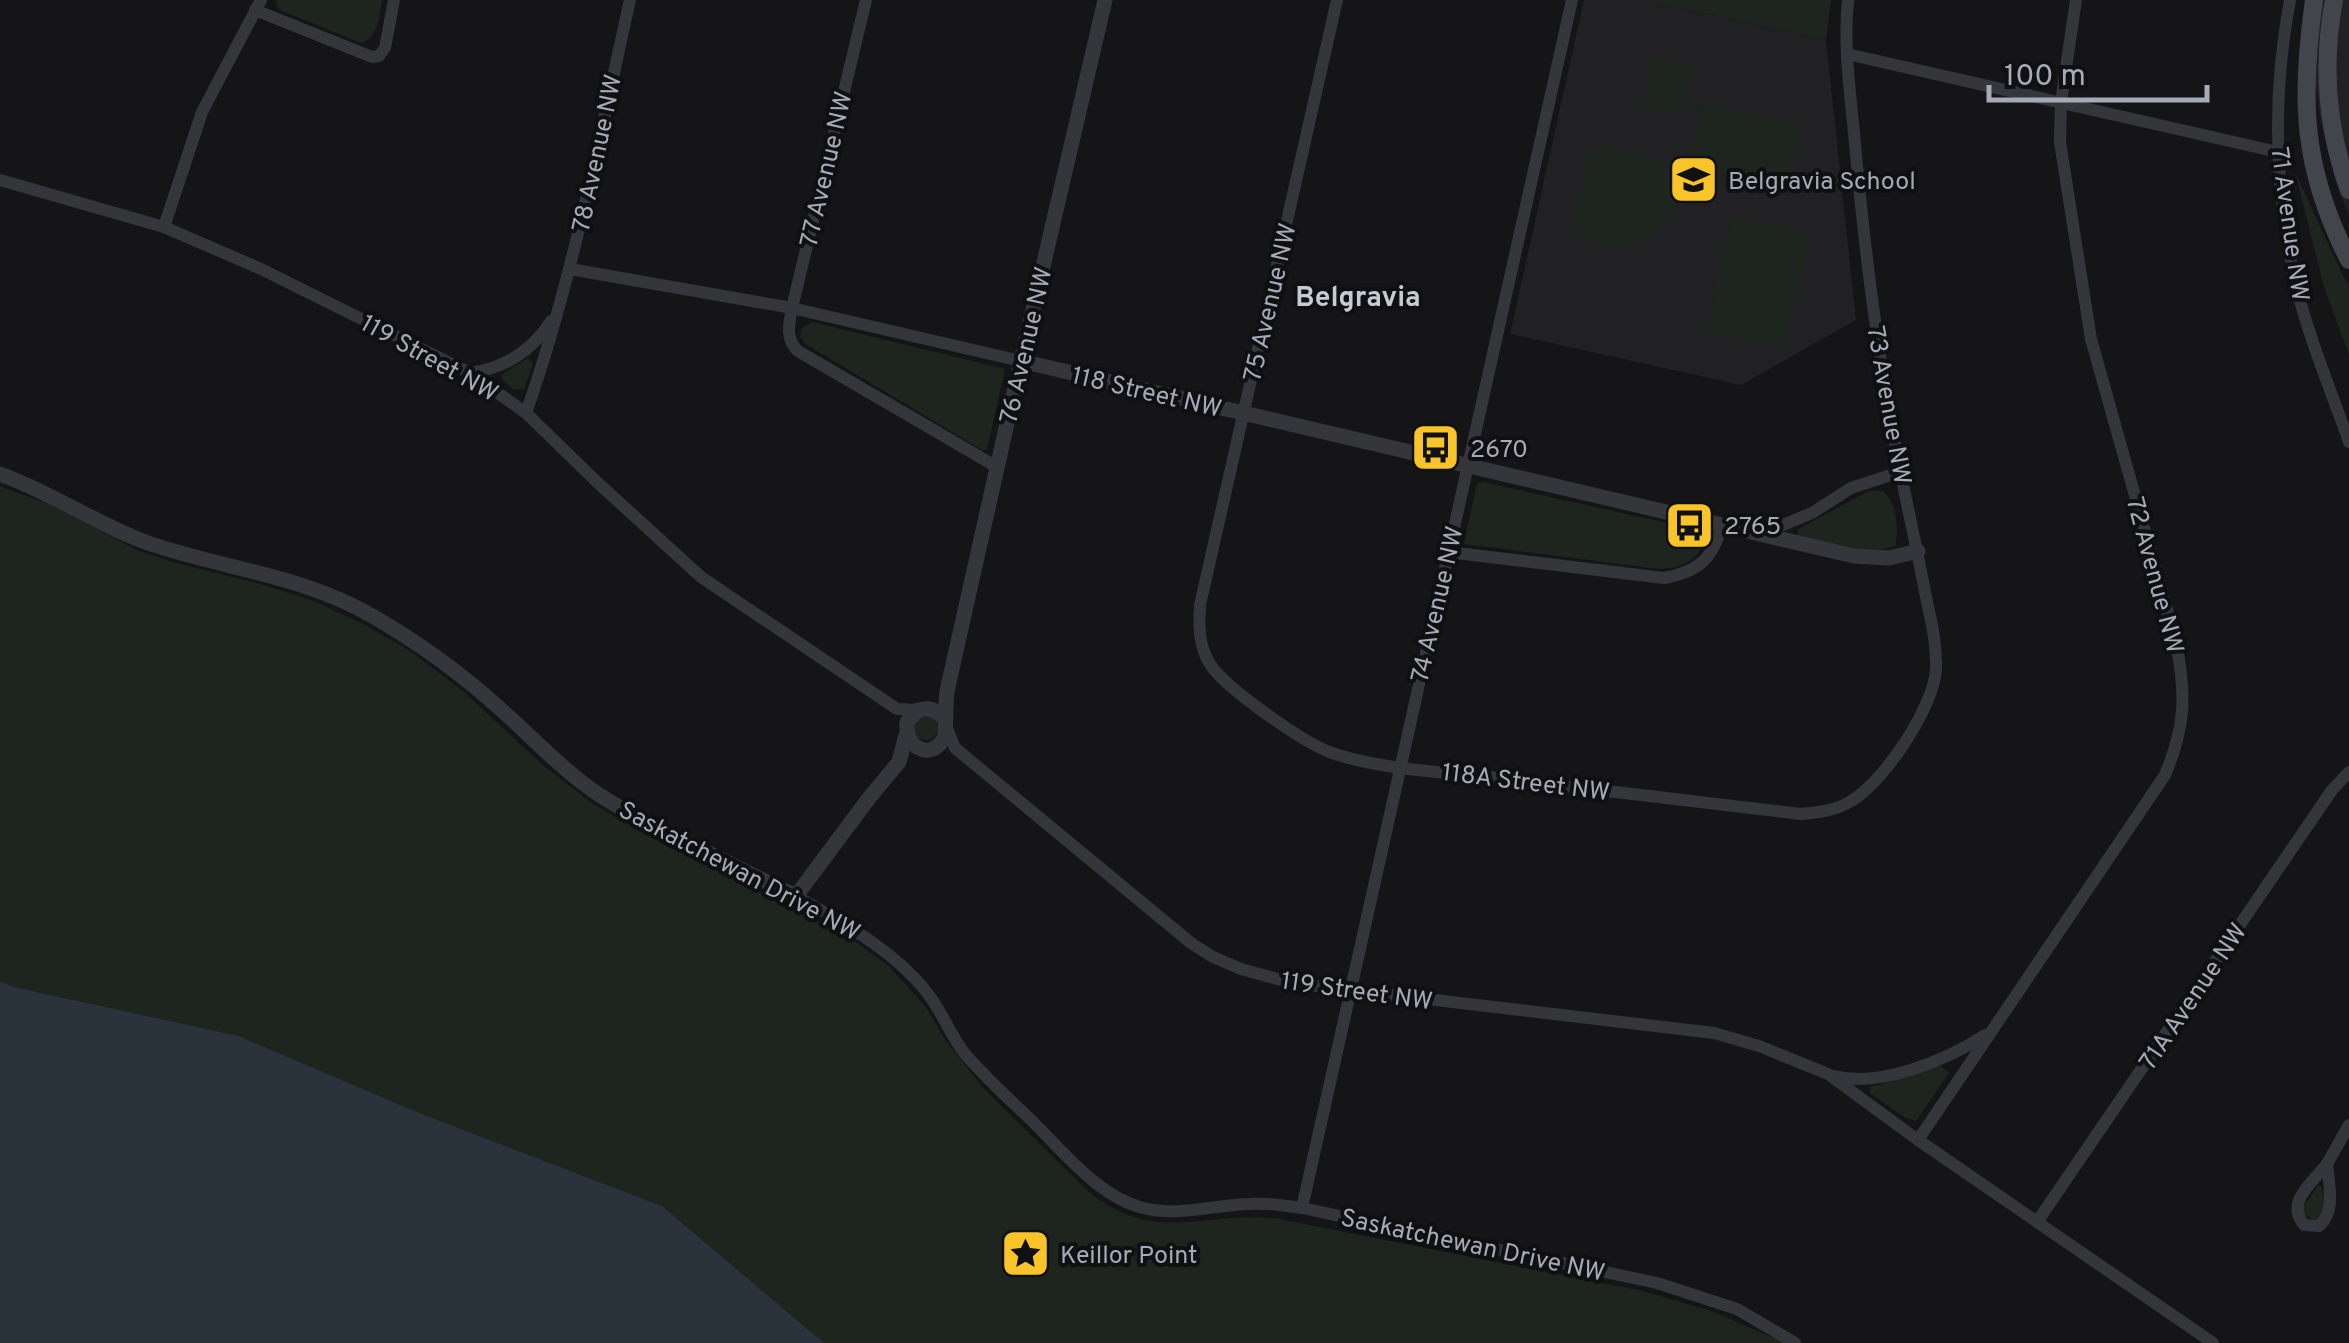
<svg xmlns="http://www.w3.org/2000/svg" width="2349" height="1343" font-family="Overpass,sans-serif">
	<style>
		.built { fill: #212124 }
		.green { fill: #1d251e }
		.water { fill: #2a323b }
		.lines { fill: none; stroke-linecap: round; stroke-linejoin: round }
		.minor { stroke: #35363c; stroke-width: 12 }
		.tertiary { stroke: #35363c; stroke-width: 15 }
		.secondary { stroke: #43454c; stroke-width: 18 }
		.labels { text-anchor: middle; stroke-width: 8; stroke-linejoin: round; paint-order: stroke }
		.street-label { font-size: 25px; fill: #a6aab7; stroke: #101012 }
		.poi-label { font-size: 25px; fill: #a6aab7; stroke: #101012; text-anchor: start }
		.neighbourhood-label { font-size: 28px; font-weight: bold; fill: #c7c9d3; stroke: #101012 }
	</style>
	<rect width="100%" height="100%" fill="#151517"/>
	<g class="built">
		<polygon points="1584,0 1644,0 1826,40 1856,320 1741,385 1510,334"/>
		<polygon points="2323,0 2349,0 2349,215 2337,186 2321,123 2312,56"/>
	</g>
	<g class="green">
		<path d="M276,0H382C379,17 379,37 361,43L282,11L277,7Z"/>
		<polygon points="1644,0 1831,0 1826,40"/>
		<polygon points="1653,56 1693,65 1682,115 1642,106"/>
		<polygon points="1703,103 1801,126 1787,184 1689,162"/>
		<path d="M1601,146L1676,163C1690,229 1626,272 1571,232L1590,153Z"/>
		<polygon points="2295,172 2344,278 2349,284 2349,355 2324,287"/>
		<polygon points="1732,216 1811,234 1784,350 1706,332"/>
		<polygon points="812,322 1005,369 987,450 982,450 804,343 800,336 802,328"/>
		<polygon points="528,358 533,363 524,389 513,389 502,379 501,375"/>
		<path d="M1483,482L1694,529L1706,538C1698,561 1682,568 1659,569L1464,544L1477,483Z"/>
		<path d="M0,486L51,505L139,551L176,563L261,584L314,601L365,625L410,651L463,691L545,767L593,804L637,829L851,939L889,966L926,1007L944,1038L983,1088L1089,1192C1158,1247 1203,1209 1279,1219L1643,1291L1714,1312L1785,1343H824L662,1206L417,1112L239,1036L14,987L0,981Z"/>
		<path d="M1869,491H1883C1897,503 1898,527 1896,545C1873,558 1823,541 1798,535V529Z"/>
		<circle cx="926" cy="728" r="12"/>
		<polygon points="1941,1066 1949,1073 1916,1121 1904,1117 1870,1093 1870,1087"/>
		<path d="M2318,1186H2321C2325,1198 2326,1208 2319,1220H2313L2303,1213L2302,1209Z"/>
	</g>
	<polygon class="water" points="0,981 14,987 239,1036 417,1112 662,1206 824,1343 0,1343"/>
	<g class="lines">
		<g class="minor">
			<path d="M866,0L792,308C789,324 785,339 798,351L997,467"/>
			<path d="M1337,0L1200,605C1199,625 1198,645 1210,664C1225,688 1304,743 1332,753C1382,770 1445,772 1498,778C1599,790 1700,802 1801,814C1819,812 1835,811 1851,801C1884,782 1933,708 1936,670C1937,647 1932,624 1927,602C1919,560 1910,518 1901,475C1879,366 1865,255 1855,144C1851,97 1843,48 1848,0"/>
			<path d="M2290,0C2271,101 2275,205 2301,304C2314,351 2333,396 2349,442"/>
			<polyline points="255,10 372,57 379,56 385,48 394,0"/>
			<polyline points="1847,54 2278,152"/>
			<polyline points="0,180 164,227 261,269 470,373 526,413 598,483 701,577 897,709 918,710"/>
			<polyline points="164,227 202,112 261,0"/>
			<polyline points="570,269 792,308 1021,361"/>
			<path d="M470,373C505,368 532,351 551,321"/>
			<path d="M526,413C573,279 599,138 630,0"/>
			<polyline points="1756,530 1778,527 1812,513 1851,488 1900,472"/>
			<path d="M1448,552L1664,578C1698,572 1713,559 1722,525"/>
			<polyline points="946,726 955,748 1191,943 1213,957 1241,969 1292,983 1714,1033 1759,1046 1828,1074 1918,1140 2213,1343"/>
			<path d="M796,896C842,923 891,948 925,990C941,1009 950,1035 965,1054C985,1077 1008,1098 1030,1119C1062,1150 1097,1196 1143,1208C1178,1217 1213,1205 1249,1204C1266,1203 1284,1205 1302,1208L1657,1283L1737,1309L1795,1343"/>
			<path d="M1834,1076C1880,1088 1947,1060 1985,1035"/>
			<path d="M1918,1140L2165,775C2186,725 2186,694 2176,642L2091,339L2060,142L2061,102L2076,0"/>
			<path d="M2327,1164C2329,1185 2336,1212 2319,1226L2304,1225C2285,1202 2312,1183 2327,1164Z"/>
			<polyline points="2327,1164 2349,1125"/>
			<polyline points="1302,1208 1572,0"/>
			<polyline points="2037,1222 2332,790 2349,772"/>
		</g>
		<g class="tertiary">
			<polyline points="1021,361 1854,556 1889,558 1918,551"/>
			<path d="M0,474C53,493 99,526 151,544C226,569 304,576 374,617C419,643 459,672 497,706C528,733 555,763 588,787C618,809 654,825 687,842C723,860 759,879 796,896L869,798L899,762L906,735"/>
			<path d="M944,719C938,710 929,707 918,710L907,722C904,745 928,762 943,740C947,734 945,703 947,691L1021,361L1105,0"/>
		</g>
		<g class="secondary">
			<path d="M2314,0C2300,99 2302,169 2349,260"/>
			<path d="M2334,0C2322,64 2327,129 2349,190"/>
		</g>
	</g>
	<defs>
		<symbol id="school-square" viewBox="-11 -11 22 22"><rect x="-9" y="-9" width="18" height="18" rx="4" fill="#f9c42a" stroke="#101012"/><path d="M0-5L7-2L0 1L-7-2ZM-4 1L0 2.5L4 1V4Q0 6-4 4Z" fill="#111"/></symbol>
		<symbol id="bus-square" viewBox="-11 -11 22 22"><rect x="-9" y="-9" width="18" height="18" rx="4" fill="#f9c42a" stroke="#101012"/><path d="M-5-6H5V4H4V6H2V4H-2V6H-4V4H-5ZM-3.5-4V0h7V-4ZM-3.5 1.2v1.5H-2V1.2ZM2 1.2v1.5H3.5V1.2Z" fill="#111"/></symbol>
		<symbol id="sight-square" viewBox="-11 -11 22 22"><rect x="-9" y="-9" width="18" height="18" rx="4" fill="#f9c42a" stroke="#101012"/><path d="M0-6L1.8-2.2L6-1.7L2.9 1.2L3.7 5.4L0 3.3L-3.7 5.4L-2.9 1.2L-6-1.7L-1.8-2.2Z" fill="#111"/></symbol>
	</defs>
	<g fill-rule="evenodd">
		<use href="#school-square" x="1666" y="152" width="55" height="55"/>
		<use href="#bus-square" x="1408" y="420" width="55" height="55"/>
		<use href="#bus-square" x="1662" y="498" width="55" height="55"/>
		<use href="#sight-square" x="998" y="1226" width="55" height="55"/>
	</g>
	<g class="labels">
		<g class="street-label">
			<text transform="translate(596 153) rotate(-78)" y="9">78 Avenue NW</text>
			<text transform="translate(825 169) rotate(-77)" y="9">77 Avenue NW</text>
			<text transform="translate(2291 224) rotate(82)" y="9">71 Avenue NW</text>
			<text transform="translate(1269 302) rotate(-77)" y="9">75 Avenue NW</text>
			<text transform="translate(1025 345) rotate(-77)" y="9">76 Avenue NW</text>
			<text transform="translate(430 357) rotate(29)" y="9">119 Street NW</text>
			<text transform="translate(1147 391) rotate(13)" y="9">118 Street NW</text>
			<text transform="translate(1890 405) rotate(80)" y="9">73 Avenue NW</text>
			<text transform="translate(2156 575) rotate(75)" y="9">72 Avenue NW</text>
			<text transform="translate(1436 604) rotate(-77)" y="9">74 Avenue NW</text>
			<text transform="translate(1526 781) rotate(7)" y="9">118A Street NW</text>
			<text transform="translate(740 870) rotate(28)" y="9">Saskatchewan Drive NW</text>
			<text transform="translate(1357 990) rotate(8)" y="9">119 Street NW</text>
			<text transform="translate(2192 996) rotate(-56)" y="9">71A Avenue NW</text>
			<text transform="translate(1473 1244) rotate(12)" y="9">Saskatchewan Drive NW</text>
		</g>
		<g class="poi-label">
			<text x="1728" y="189">Belgravia School</text>
			<text x="1470" y="457">2670</text>
			<text x="1724" y="534">2765</text>
			<text x="1060" y="1263">Keillor Point</text>
		</g>
		<g class="neighbourhood-label">
			<text x="1358" y="306">Belgravia</text>
		</g>
	</g>
	<path d="M1989 85v15h218v-15" fill="none" stroke="#a6aab7" stroke-width="5"/>
	<text x="2004" y="85" font-size="30" fill="#a6aab7" stroke="#101012" stroke-width="8" paint-order="stroke">100 m</text>
</svg>
